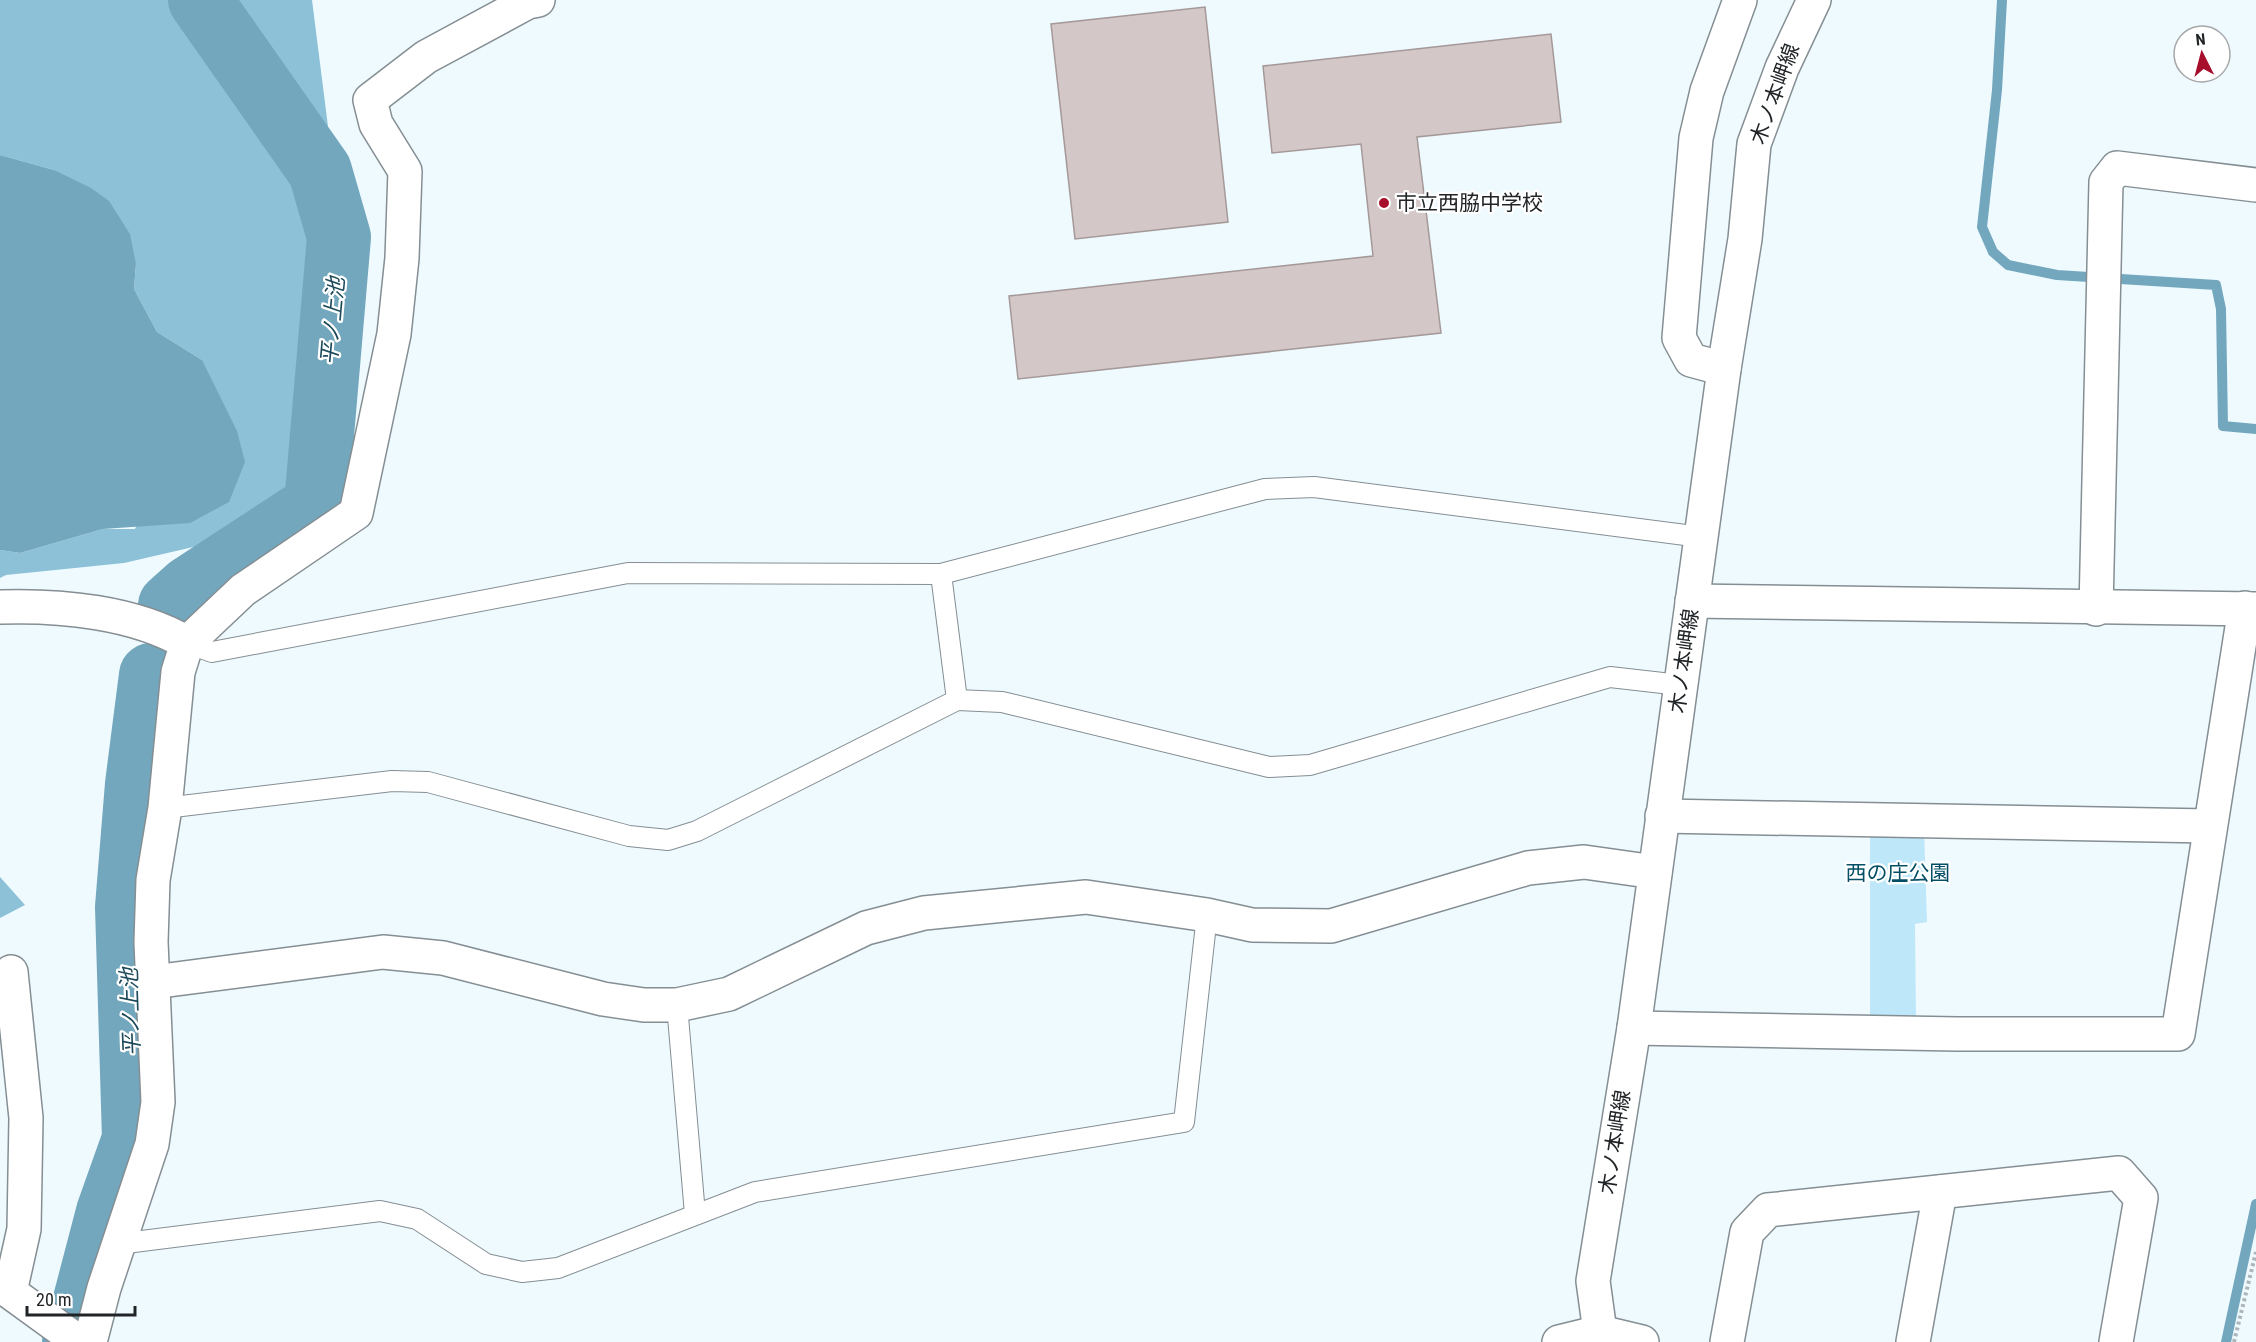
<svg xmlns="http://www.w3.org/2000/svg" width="2256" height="1342" font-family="'Roboto Condensed','Noto Sans JP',sans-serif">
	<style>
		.green { fill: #bee8fa }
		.forest { fill: #8cc1d8 }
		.water { fill: #73a7bd }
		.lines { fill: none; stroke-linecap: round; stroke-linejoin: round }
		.stream { stroke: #73a7bd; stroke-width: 10 }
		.river { stroke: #73a7bd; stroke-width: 64 }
		.building { fill: #d3c7c7; stroke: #a49998; stroke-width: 1.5 }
		.service-casing { stroke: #848e93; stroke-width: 22 }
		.minor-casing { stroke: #848e93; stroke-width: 36 }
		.secondary-casing { stroke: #848e93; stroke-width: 36 }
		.path { stroke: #acb5b9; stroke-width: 4; stroke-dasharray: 3 3; stroke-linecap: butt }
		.service { stroke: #fff; stroke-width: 20 }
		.minor { stroke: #fff; stroke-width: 33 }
		.secondary { stroke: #fff; stroke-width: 33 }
		.poi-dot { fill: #a70e2c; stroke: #fff; stroke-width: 2 }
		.labels { text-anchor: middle; stroke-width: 4.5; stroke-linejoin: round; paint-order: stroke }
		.street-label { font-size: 21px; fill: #202426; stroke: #fff }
		.poi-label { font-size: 21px; fill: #202426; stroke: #fff; text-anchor: start }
		.park-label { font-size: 21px; fill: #044f66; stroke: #fff }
		.water-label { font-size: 22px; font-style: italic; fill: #1c495a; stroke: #fff }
	</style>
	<rect width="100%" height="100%" fill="#effaff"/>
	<polygon class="green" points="1924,829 1927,922 1915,924 1916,1022 1870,1021 1870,830"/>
	<g class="forest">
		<polygon points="0,0 312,0 355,340 297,523 124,563 6,575 0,578 0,550 20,553 103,529 135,529 202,360 157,332 134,289 136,264 54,170 0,155"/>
		<polygon points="0,877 25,905 0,918"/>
	</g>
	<polygon class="water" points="0,155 54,170 91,188 109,201 130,234 136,264 134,289 157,332 202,360 237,431 245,462 229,502 190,523 103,529 20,553 0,550"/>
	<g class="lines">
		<g class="stream">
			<polyline points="2002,0 1997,90 1982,227 1993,252 2008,265 2057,275 2216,285 2221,309 2223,426 2256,429"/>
			<polyline points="2226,1342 2256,1204"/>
		</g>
		<g class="river">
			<polyline points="170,605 189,588 316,505 339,237 320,171 200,0"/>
			<polyline points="74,1342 108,1212 134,1139 127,907 137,784 151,675"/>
		</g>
	</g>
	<g class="building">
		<polygon points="1205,7 1228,222 1075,239 1051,24"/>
		<polygon points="1551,34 1561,122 1417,137 1441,333 1018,379 1009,296 1373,256 1361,144 1272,153 1263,66"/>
	</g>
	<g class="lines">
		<defs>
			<g id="service">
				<polyline points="941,574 957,700 1002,702 1269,767 1310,765 1610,677 1680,685"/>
				<polyline points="187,643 212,652 628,573 941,574 1265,489 1314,487 1701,537"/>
				<polyline points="165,808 392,781 428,782 629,836 668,840 697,831 957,700"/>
				<polyline points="677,1005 695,1214"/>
				<polyline points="118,1244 380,1211 417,1219 486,1264 522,1272 558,1268 755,1192 1184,1122 1207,915"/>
			</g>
			<g id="minor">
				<polyline points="1724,369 1691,360 1679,338 1696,138 1707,91 1740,0"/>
				<polyline points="1692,601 2256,609"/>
				<path d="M0,607C60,605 135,612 187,643"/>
				<polyline points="2096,609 2106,182 2117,168 2256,185"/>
				<polyline points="1662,816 2209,826"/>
				<polyline points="11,972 26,1118 24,1229 10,1292 79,1342"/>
				<polyline points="153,982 383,952 443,958 603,999 644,1005 677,1005 729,994 866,928 924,913 1086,897 1207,915 1252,925 1331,926 1528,868 1584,862 1655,872"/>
				<polyline points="1634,1028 1957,1034 2178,1034 2245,608"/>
				<polyline points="90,1342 104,1288 152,1144 158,1102 151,942 153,880 165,808 178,672 187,643 243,590 356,513 394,334 402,258 405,171 376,124 370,100 426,57 528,2 538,0"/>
				<polyline points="1727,1342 1747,1232 1768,1210 2119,1173 2141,1198 2116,1342"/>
				<polyline points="1913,1342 1940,1192"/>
			</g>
			<g id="secondary">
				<polyline points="1600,1332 1593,1281 1634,1028 1724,369 1745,239 1754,144 1782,68 1814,0"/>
				<polyline points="1559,1342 1600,1332 1642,1342"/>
			</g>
		</defs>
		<use href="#service" class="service-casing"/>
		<use href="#minor" class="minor-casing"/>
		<use href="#secondary" class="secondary-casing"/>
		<polyline class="path" points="2234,1342 2256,1252"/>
		<use href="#service" class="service"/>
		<use href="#minor" class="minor"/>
		<use href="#secondary" class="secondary"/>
	</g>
	<circle class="poi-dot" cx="1384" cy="203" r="6"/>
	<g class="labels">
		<g class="street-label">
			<text transform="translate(1775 94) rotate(-70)" y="7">木ノ本岬線</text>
			<text transform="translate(1684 661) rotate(-82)" y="7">木ノ本岬線</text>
			<text transform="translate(1615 1142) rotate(-81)" y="7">木ノ本岬線</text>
		</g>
		<g class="poi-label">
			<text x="1396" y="210">市立西脇中学校</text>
		</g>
		<g class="park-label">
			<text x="1898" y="880">西の庄公園</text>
		</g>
		<g class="water-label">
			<text transform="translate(332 321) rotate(-85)" y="8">平ノ上池</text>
			<text transform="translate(130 1012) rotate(-92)" y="8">平ノ上池</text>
		</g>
	</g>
	<g transform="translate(2202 54) rotate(354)"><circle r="28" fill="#ffffff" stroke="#a6a7a8" stroke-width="1.5"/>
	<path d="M0-4.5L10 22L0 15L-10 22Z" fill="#a70e2c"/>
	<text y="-9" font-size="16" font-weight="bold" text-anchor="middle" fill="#202426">N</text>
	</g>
	<path d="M27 1306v9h108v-9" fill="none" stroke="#202426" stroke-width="3"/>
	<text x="36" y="1306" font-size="18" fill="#202426" stroke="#ffffff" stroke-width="4.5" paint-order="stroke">20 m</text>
</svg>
